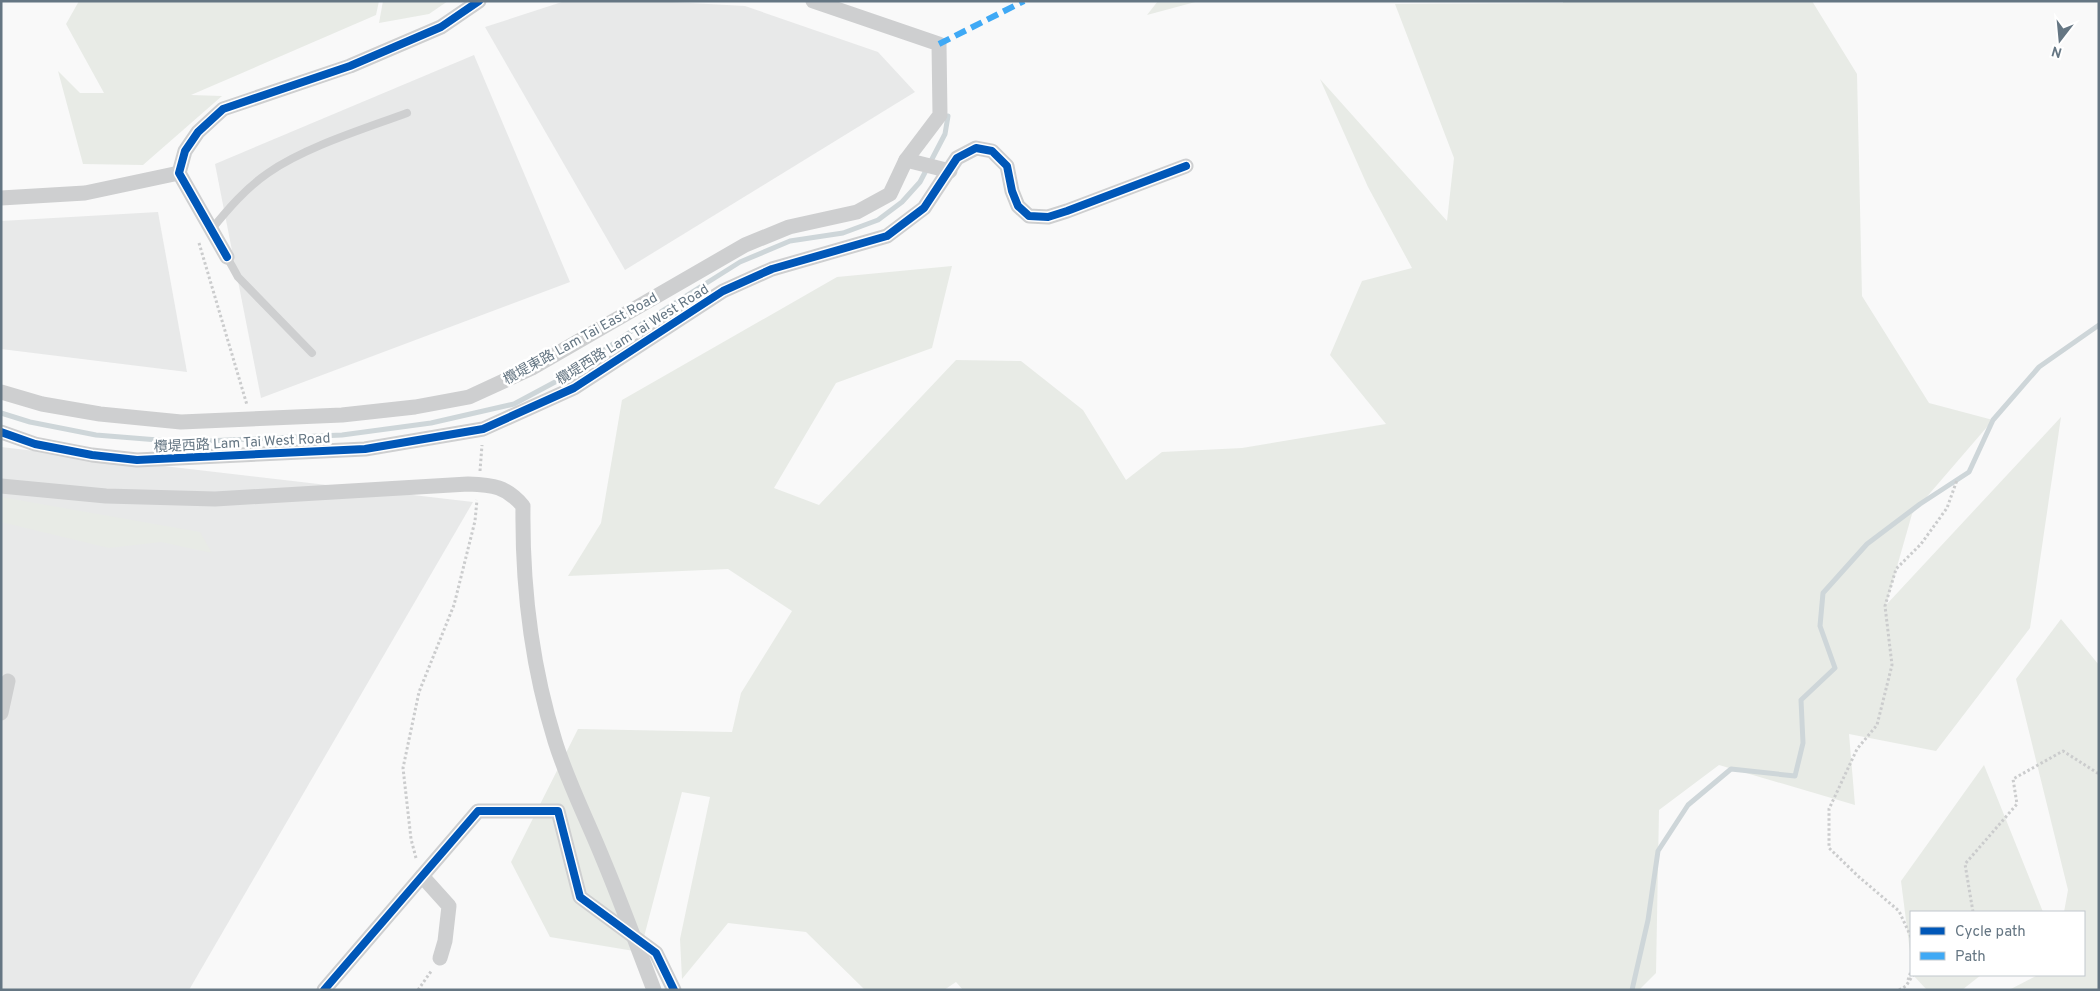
<svg xmlns="http://www.w3.org/2000/svg" width="2100" height="991" font-family="Overpass,'Noto Sans TC',sans-serif">
	<style>
		.built { fill: #e8e9e9 }
		.green { fill: #e8ebe6 }
		.lines { fill: none; stroke-linecap: round; stroke-linejoin: round }
		.stream { stroke: #ced6d9; stroke-width: 5 }
		.path { stroke: #cbcccd; stroke-width: 3; stroke-dasharray: 2.5 2.5; stroke-linecap: butt }
		.lane { stroke: #cecfd0; stroke-width: 8 }
		.street { stroke: #cecfd0; stroke-width: 15 }
		.quiet { stroke: #3fa9f5; stroke-width: 6; stroke-dasharray: 12 6; stroke-linecap: butt }
		.cycleway-casing { stroke: #fff; stroke-width: 11 }
		.cycleway { stroke: #0057b8; stroke-width: 8 }
		.labels { text-anchor: middle; stroke-width: 5; stroke-linejoin: round; paint-order: stroke }
		.street-label { font-size: 14px; fill: #657683; stroke: #fff }
	</style>
	<rect width="100%" height="100%" fill="#f9f9f9"/>
	<g class="built">
		<polygon points="565,1 654,1 745,6 878,52 915,92 625,270 485,27"/>
		<polygon points="474,55 570,282 261,398 215,164"/>
		<polygon points="158,212 187,372 1,349 1,221"/>
		<polygon points="1,447 473,502 189,990 1,990"/>
	</g>
	<g class="green">
		<polygon points="79,1 379,1 376,15 191,95 222,96 143,165 83,164 58,71 80,93 104,93 66,24"/>
		<polygon points="383,1 448,1 429,14 379,23"/>
		<polygon points="1158,1 1199,1 1147,15"/>
		<polygon points="1563,1 1812,1 1857,74 1862,296 1929,403 1993,420 1912,514 1886,605 2061,417 2030,628 1936,751 1849,734 1855,805 1719,765 1659,810 1656,973 1639,990 963,990 956,982 944,990 865,990 806,932 728,923 682,979 680,939 710,797 682,792 640,952 550,937 511,862 578,729 732,732 741,693 792,611 728,569 568,576 601,523 622,400 837,277 952,266 932,348 836,383 774,488 819,505 956,360 1021,361 1083,410 1126,480 1162,452 1242,448 1386,424 1330,355 1362,281 1412,268 1368,187 1320,79 1447,221 1454,158 1395,4 1563,3"/>
		<polygon points="1,497 200,532 212,553 161,542 109,548 1,522"/>
		<polygon points="2061,619 2099,665 2099,990 2009,990 2038,975 2084,975 2084,912 2064,912 2068,890 2016,679"/>
		<polygon points="1984,765 2043,912 1911,912 1911,960 1901,881"/>
		<polygon points="1913,975 1981,975 1962,990 1927,990"/>
	</g>
	<g class="lines">
		<g class="stream">
			<polyline points="1,413 30,422 96,435 183,442 342,435 431,423 514,404 570,374 643,323 740,262 790,241 843,233 878,220 902,202 920,182 945,134 948,116"/>
			<polyline points="1632,990 1648,920 1658,851 1688,805 1731,769 1795,776 1803,743 1801,700 1835,668 1820,626 1823,593 1867,544 1920,504 1969,472 1993,420 2039,367 2099,325"/>
		</g>
		<g class="path">
			<polyline points="199,243 247,405"/>
			<polyline points="480,471 482,445"/>
			<polyline points="416,858 411,839 403,768 419,692 454,605 475,521 477,500"/>
			<polyline points="1973,912 1965,864 2017,804 2013,779 2063,751 2099,774"/>
			<polyline points="1911,937 1899,911 1859,877 1829,848 1829,809 1857,749 1877,725 1892,665 1885,606 1896,569 1921,544 1947,508 1957,480"/>
			<polyline points="1908,980 1911,971"/>
			<polyline points="418,990 432,970"/>
			<polyline points="1899,990 1906,986 1913,975"/>
		</g>
		<g class="lane">
			<path d="M211,230C228,209 246,188 268,173C305,147 364,129 407,113"/>
			<polyline points="227,257 238,277 312,353"/>
		</g>
		<g class="street">
			<polyline points="906,160 950,171"/>
			<polyline points="1,198 85,193 179,173"/>
			<polyline points="227,257 179,173 185,151 198,132 223,109 350,66 441,27 479,1"/>
			<polyline points="1,392 42,404 100,414 181,422 342,415 415,407 469,397 532,368 745,245 789,227 857,212 890,194 906,160 940,115 939,44 813,1"/>
			<polyline points="1,432 35,444 92,455 137,460 365,449 483,429 574,388 723,291 772,269 887,236 924,208 957,158 976,148 992,151 1007,166 1012,191 1018,206 1029,216 1048,217 1067,211 1186,166"/>
			<path d="M1,486L106,496L215,499L468,484C493,485 506,486 523,506C522,585 531,664 555,741C568,783 587,819 603,859C621,902 637,946 654,990"/>
			<polyline points="1,713 8,681"/>
			<polyline points="422,876 449,906 445,941 440,958"/>
			<polyline points="324,990 478,811 558,811 580,897 656,953 674,990"/>
		</g>
		<polyline class="quiet" points="939,44 1024,1"/>
		<defs>
			<g id="cycleway">
				<polyline points="227,257 179,173 185,151 198,132 223,109 350,66 441,27 479,1"/>
				<polyline points="1,432 35,444 92,455 137,460 365,449 483,429 574,388 723,291 772,269 887,236 924,208 957,158 976,148 992,151 1007,166 1012,191 1018,206 1029,216 1048,217 1067,211 1186,166"/>
				<polyline points="324,990 478,811 558,811 580,897 656,953 674,990"/>
			</g>
		</defs>
		<use href="#cycleway" class="cycleway-casing"/>
		<use href="#cycleway" class="cycleway"/>
	</g>
	<g class="labels">
		<g class="street-label">
			<text transform="translate(632 334) rotate(-32)" y="5">欖堤西路 Lam Tai West Road</text>
			<text transform="translate(580 338) rotate(-29)" y="5">欖堤東路 Lam Tai East Road</text>
			<text transform="translate(242 442) rotate(-3)" y="5">欖堤西路 Lam Tai West Road</text>
		</g>
	</g>
	<rect width="2100" height="991" fill="none" stroke="#657683" stroke-width="5"/>
	<rect x="1910" y="911" width="175" height="65" fill="#ffffff" stroke="#c1c8cd"/>
	<rect x="1920" y="927" width="25" height="8" fill="#0057b8" stroke="#c1c8cd"/>
	<text x="1955" y="936" font-size="15" fill="#657683">Cycle path</text>
	<rect x="1920" y="952" width="25" height="8" fill="#3fa9f5" stroke="#c1c8cd"/>
	<text x="1955" y="961" font-size="15" fill="#657683">Path</text>
	<g transform="translate(2060 40) rotate(196)" stroke="#ffffff" stroke-width="4" paint-order="stroke">
	<path d="M0-4L9 19L0 12L-9 19Z" fill="#657683"/>
	<text y="-8" font-size="14" font-weight="bold" text-anchor="middle" fill="#657683">N</text>
	</g>
</svg>
